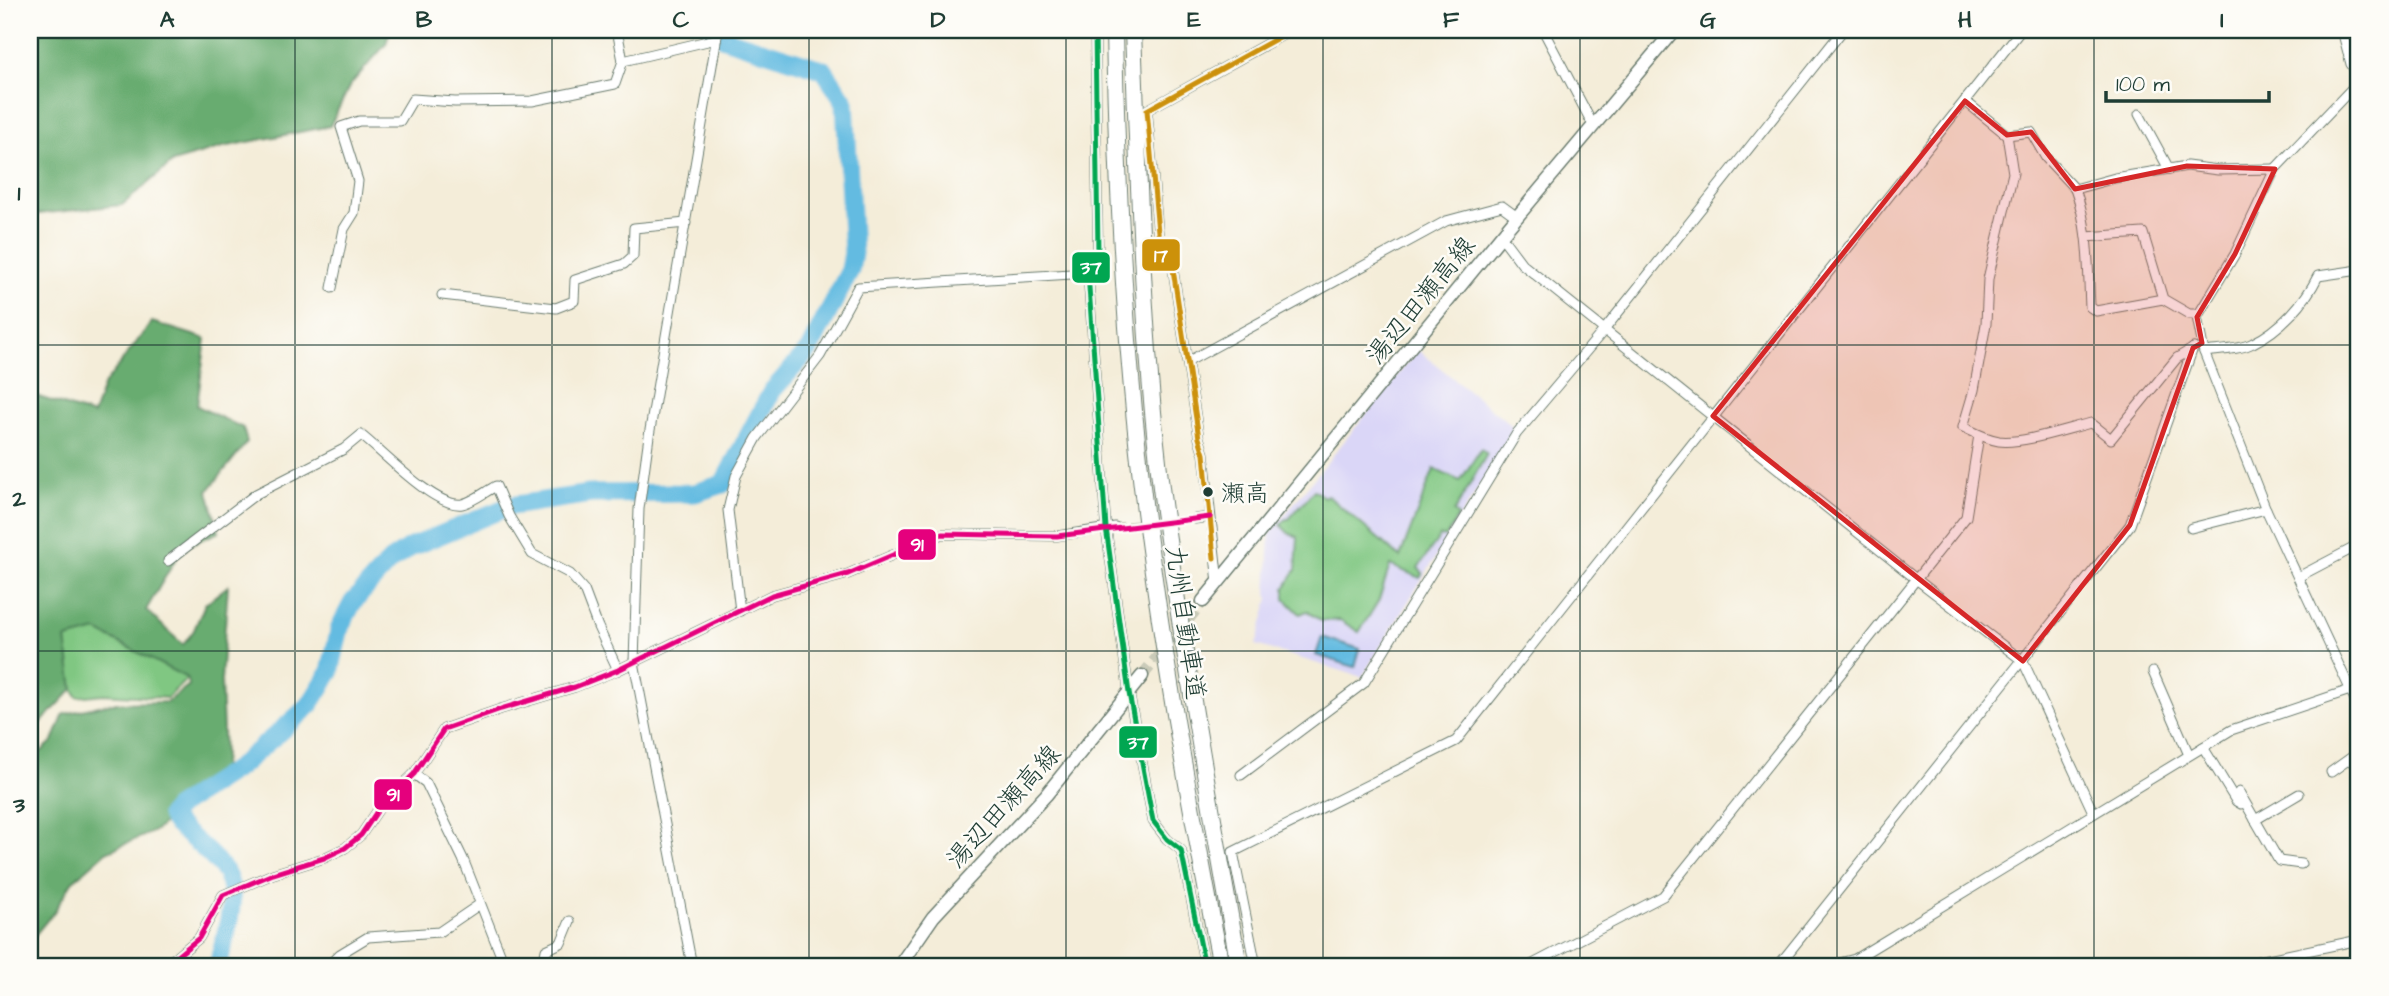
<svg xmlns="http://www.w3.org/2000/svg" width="2389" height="996" font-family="'Architects Daughter','Klee One',sans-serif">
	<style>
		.built { fill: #dad6f7 }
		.green { fill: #80c782; stroke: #50825b; stroke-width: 2 }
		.forest { fill: #68ac70; stroke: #447452; stroke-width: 2 }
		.water { fill: #64bbe1; stroke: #427c8a; stroke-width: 2 }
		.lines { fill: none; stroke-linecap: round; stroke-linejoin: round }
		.river { stroke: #64bbe1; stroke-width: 19 }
		.minor-tunnel { stroke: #c9cab8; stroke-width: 9; stroke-dasharray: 9 4.5; stroke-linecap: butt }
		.secondary-tunnel { stroke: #c9cab8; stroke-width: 12; stroke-dasharray: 12 6; stroke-linecap: butt }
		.minor-casing { stroke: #6a7b6e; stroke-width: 11 }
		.secondary-casing { stroke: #6a7b6e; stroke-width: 15 }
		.motorway-casing { stroke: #6a7b6e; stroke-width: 18 }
		.minor { stroke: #fff; stroke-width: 9 }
		.secondary { stroke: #fff; stroke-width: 12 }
		.motorway { stroke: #fff; stroke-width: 16 }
		.bus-1-casing { stroke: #fdfcf7; stroke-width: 10 }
		.bus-2-casing { stroke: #fdfcf7; stroke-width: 10 }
		.bus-3-casing { stroke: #fdfcf7; stroke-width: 10 }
		.bus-1 { stroke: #00a651; stroke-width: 5 }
		.bus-2 { stroke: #cc910a; stroke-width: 5 }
		.bus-3 { stroke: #e5007d; stroke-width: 5 }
		.marked { fill: #d62828; fill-opacity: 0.2; stroke: #d62828; stroke-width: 5; stroke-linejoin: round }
		.grid { fill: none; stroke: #1f3d34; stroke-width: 2; stroke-opacity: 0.55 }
		.bus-dot { fill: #1f3d34; stroke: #fdfcf7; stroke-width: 2.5 }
		.labels { text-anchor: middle; stroke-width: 5; stroke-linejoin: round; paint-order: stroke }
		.bus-label { font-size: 24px; fill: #1f3d34; stroke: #fdfcf7; text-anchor: start }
		.street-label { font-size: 26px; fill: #1f3d34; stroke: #fdfcf7 }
		.line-badge { stroke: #fdfcf7; stroke-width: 2.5 }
		.badge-label { font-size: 19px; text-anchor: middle; font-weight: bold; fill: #fff }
		.neatline { fill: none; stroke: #1f3d34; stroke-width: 2.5 }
		.grid-label { font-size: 23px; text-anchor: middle; font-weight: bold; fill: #1f3d34 }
	</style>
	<rect width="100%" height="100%" fill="#fdfcf7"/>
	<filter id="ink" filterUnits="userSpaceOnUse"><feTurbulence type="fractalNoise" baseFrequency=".0143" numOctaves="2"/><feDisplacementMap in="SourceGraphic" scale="14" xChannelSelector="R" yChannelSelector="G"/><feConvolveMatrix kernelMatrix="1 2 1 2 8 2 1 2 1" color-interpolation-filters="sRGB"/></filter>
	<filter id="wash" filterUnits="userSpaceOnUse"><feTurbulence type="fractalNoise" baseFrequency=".00686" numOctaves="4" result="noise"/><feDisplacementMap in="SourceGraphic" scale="28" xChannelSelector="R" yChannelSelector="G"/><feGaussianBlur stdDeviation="1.57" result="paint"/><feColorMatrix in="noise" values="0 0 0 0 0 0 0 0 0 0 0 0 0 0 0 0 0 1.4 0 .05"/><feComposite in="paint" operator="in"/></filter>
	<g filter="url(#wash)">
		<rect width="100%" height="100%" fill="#f4edd9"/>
		<polygon class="built" points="1418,350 1515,428 1362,677 1256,645 1269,598 1267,595 1270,533"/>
		<g class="green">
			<polygon points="1481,449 1487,454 1454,512 1458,516 1446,537 1440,536 1418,568 1423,573 1420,578 1390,565 1379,600 1359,632 1340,620 1321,621 1307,611 1300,614 1285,599 1285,588 1296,570 1298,537 1288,533 1281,525 1286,519 1289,519 1314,490 1324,497 1327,495 1400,557 1434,469 1460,481"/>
			<polygon points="97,631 188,678 167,698 103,694 77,697 73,689 66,639"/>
		</g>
		<g class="forest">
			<polygon points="30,30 390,30 386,44 350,85 330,126 223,147 173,162 122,205 30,215"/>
			<polygon points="152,322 206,339 197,406 243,428 247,442 208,491 219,532 182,548 146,610 183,645 194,630 205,604 228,586 221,681 224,756 221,777 201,796 153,832 106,852 72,882 54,912 30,941 30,761 53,741 64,714 112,703 167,702 189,685 187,678 97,631 66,639 73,689 37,727 30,731 30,394 93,415 103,386"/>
		</g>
		<polygon class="water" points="1322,637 1360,649 1355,667 1316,655"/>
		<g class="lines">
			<path class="river" d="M218,966C223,942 239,899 227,876C218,858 189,837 174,822L170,815L176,808L239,767L309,706L330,672L340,627L353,602L390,561L411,547L510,506L590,494L695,493L723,484L772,391L809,350L850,270L853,253L845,102L824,70L724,38L714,30"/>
		</g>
	</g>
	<g filter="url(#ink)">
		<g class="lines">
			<polyline class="minor-tunnel" points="1115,527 1195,519"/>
			<polyline class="secondary-tunnel" points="1142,676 1203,601"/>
			<defs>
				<g id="minor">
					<polyline points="617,30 623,61"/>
					<polyline points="1095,30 1098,253 1088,273 1106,528 1129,693 1153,821 1167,839 1181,850 1205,966"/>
					<polyline points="1543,30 1593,125"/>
					<polyline points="2342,30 2351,64 2359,76"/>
					<polyline points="2359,81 2275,169 2235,254 2197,317 2204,352 2265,507 2359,708"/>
					<path d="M1965,101L2007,135L2013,173L1988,279L1986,324L1974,390L1963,427C1974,432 1986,439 1999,441C2022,444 2066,429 2091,423L2111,439L2177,358L2194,348"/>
					<polyline points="2139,114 2169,169"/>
					<polyline points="2007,135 2031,132 2046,158 2075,189 2115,178 2187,166 2218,170 2275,169"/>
					<path d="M2075,189C2089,227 2088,267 2090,307L2096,311L2163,299"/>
					<polyline points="1501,236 1522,264 1916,579 2023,661 2093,812"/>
					<polyline points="2086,237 2143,233 2163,299 2189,314 2198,314"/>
					<polyline points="332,288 344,229 354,213 358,181 341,127 359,121 400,121 413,99 455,102 532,101 615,84 623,61 716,39"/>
					<polyline points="442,295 556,308 574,301 575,280 624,264 633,256 634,228 686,223"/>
					<path d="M2204,352C2219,350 2240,350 2253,343C2280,330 2305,303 2318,276L2359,270"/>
					<polyline points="1187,362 1446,221 1502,206 1517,217"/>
					<polyline points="1195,519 1210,517"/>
					<polyline points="2191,528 2266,509"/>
					<path d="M168,561L256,494L344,449L361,435C383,452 435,508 462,504C473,502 486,491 496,486L509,516L532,554L570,574L584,590L598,627L618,670"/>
					<polyline points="2298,577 2359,545"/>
					<polyline points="1218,583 1204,454 1199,438 1172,263 1160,254 1147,110 1292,30"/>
					<polyline points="740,611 728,510 736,476 757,438 820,356 858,287 1088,273"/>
					<polyline points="2153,672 2189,755"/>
					<polyline points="2203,747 2236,801 2241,804 2244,802"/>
					<polyline points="2331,772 2359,752"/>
					<polyline points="414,774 426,783 463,859 505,966"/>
					<polyline points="1241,775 1364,683 1517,433 1605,329 1843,30"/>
					<polyline points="2239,792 2279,861 2301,864"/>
					<polyline points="2255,820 2299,794"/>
					<polyline points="165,966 199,938 223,895 273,874 324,858 345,848 361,835 380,807 414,774 444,729 501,709 575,687 618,670 772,595 848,574 942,534 1057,536 1115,527"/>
					<polyline points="328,966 340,954 368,937 439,932 480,904"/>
					<polyline points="543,966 546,950 561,943 570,921"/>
					<polyline points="692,966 634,662 639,509 649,436 718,30"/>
					<polyline points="1256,966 1233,852 1456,741 2021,30"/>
					<polyline points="1529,966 1663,896 1966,517 1979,435"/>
					<polyline points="1778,966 2130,525 2193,348"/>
					<polyline points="1828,966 1855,959 2231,730 2359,687"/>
					<polyline points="2212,966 2249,963 2359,940"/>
				</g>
				<g id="secondary">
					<polyline points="1203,601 1501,236 1674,30"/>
					<polyline points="899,966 933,917 1046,795 1142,676"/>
				</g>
				<g id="motorway">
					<path d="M1114,30C1117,189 1125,353 1145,511C1164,664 1192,815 1221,966"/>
					<path d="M1133,30C1139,190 1143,352 1164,511C1185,663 1212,815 1239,966"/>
				</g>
			</defs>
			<use href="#minor" class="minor-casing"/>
			<use href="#secondary" class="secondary-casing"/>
			<use href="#motorway" class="motorway-casing"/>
			<use href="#minor" class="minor"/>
			<use href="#secondary" class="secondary"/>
			<use href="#motorway" class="motorway"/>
			<defs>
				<polyline id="bus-1" points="1095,30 1098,253 1088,273 1106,528 1129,693 1153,821 1167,839 1181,850 1205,966"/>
				<polyline id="bus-2" points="1214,558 1204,454 1199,438 1172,263 1160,254 1147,110 1292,30"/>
				<polyline id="bus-3" points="165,966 199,938 223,895 273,874 324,858 345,848 361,835 380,807 414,774 444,729 501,709 575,687 618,670 772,595 848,574 942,534 1057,536 1210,517"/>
			</defs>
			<use href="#bus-1" class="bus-1-casing"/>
			<use href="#bus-2" class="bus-2-casing"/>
			<use href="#bus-3" class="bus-3-casing"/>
			<use href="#bus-1" class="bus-1"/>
			<use href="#bus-2" class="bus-2"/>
			<use href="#bus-3" class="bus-3"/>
		</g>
	</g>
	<path class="marked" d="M1965,101L2007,135L2031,132L2075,189L2187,166L2275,169L2235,254L2197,317L2202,343L2193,348L2130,525L2023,661L1713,416Z"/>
	<path class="grid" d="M295,30V966M552,30V966M809,30V966M1066,30V966M1323,30V966M1580,30V966M1837,30V966M2094,30V966M30,345H2359M30,651H2359"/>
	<circle class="bus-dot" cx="1208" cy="492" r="6"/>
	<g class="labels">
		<g class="bus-label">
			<text x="1221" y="501">瀬高</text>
		</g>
		<g class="street-label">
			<text transform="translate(1420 300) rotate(-51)" y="9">湯辺田瀬高線</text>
			<text transform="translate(1186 622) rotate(82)" y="9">九州自動車道</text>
			<text transform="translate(1003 806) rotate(-48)" y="9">湯辺田瀬高線</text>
		</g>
	</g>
	<g class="line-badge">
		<rect x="1141" y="238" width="40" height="34" rx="7" fill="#cc910a"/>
		<rect x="1071" y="251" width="40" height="33" rx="7" fill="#00a651"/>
		<rect x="897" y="528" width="40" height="33" rx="7" fill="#e5007d"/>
		<rect x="1118" y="725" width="40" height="34" rx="7" fill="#00a651"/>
		<rect x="373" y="778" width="40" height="33" rx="7" fill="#e5007d"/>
	</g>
	<g class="badge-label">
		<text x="1161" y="262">17</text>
		<text x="1091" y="274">37</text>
		<text x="917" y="551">91</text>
		<text x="1138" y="749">37</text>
		<text x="393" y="801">91</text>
	</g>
	<rect width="2389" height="996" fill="none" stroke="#fdfcf7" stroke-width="77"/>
	<path d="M2106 91v10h163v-10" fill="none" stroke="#1f3d34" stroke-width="3.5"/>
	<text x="2116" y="91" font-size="21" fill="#1f3d34" stroke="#fdfcf7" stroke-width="5" paint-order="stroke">100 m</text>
	<rect x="38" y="38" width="2312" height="920" class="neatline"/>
	<g class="grid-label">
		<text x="167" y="27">A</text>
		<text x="424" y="27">B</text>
		<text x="681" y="27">C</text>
		<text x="938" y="27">D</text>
		<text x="1194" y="27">E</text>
		<text x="1451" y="27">F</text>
		<text x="1708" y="27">G</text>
		<text x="1965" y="27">H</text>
		<text x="2222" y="27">I</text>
		<text x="19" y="200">1</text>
		<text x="19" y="506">2</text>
		<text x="19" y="812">3</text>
	</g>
</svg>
